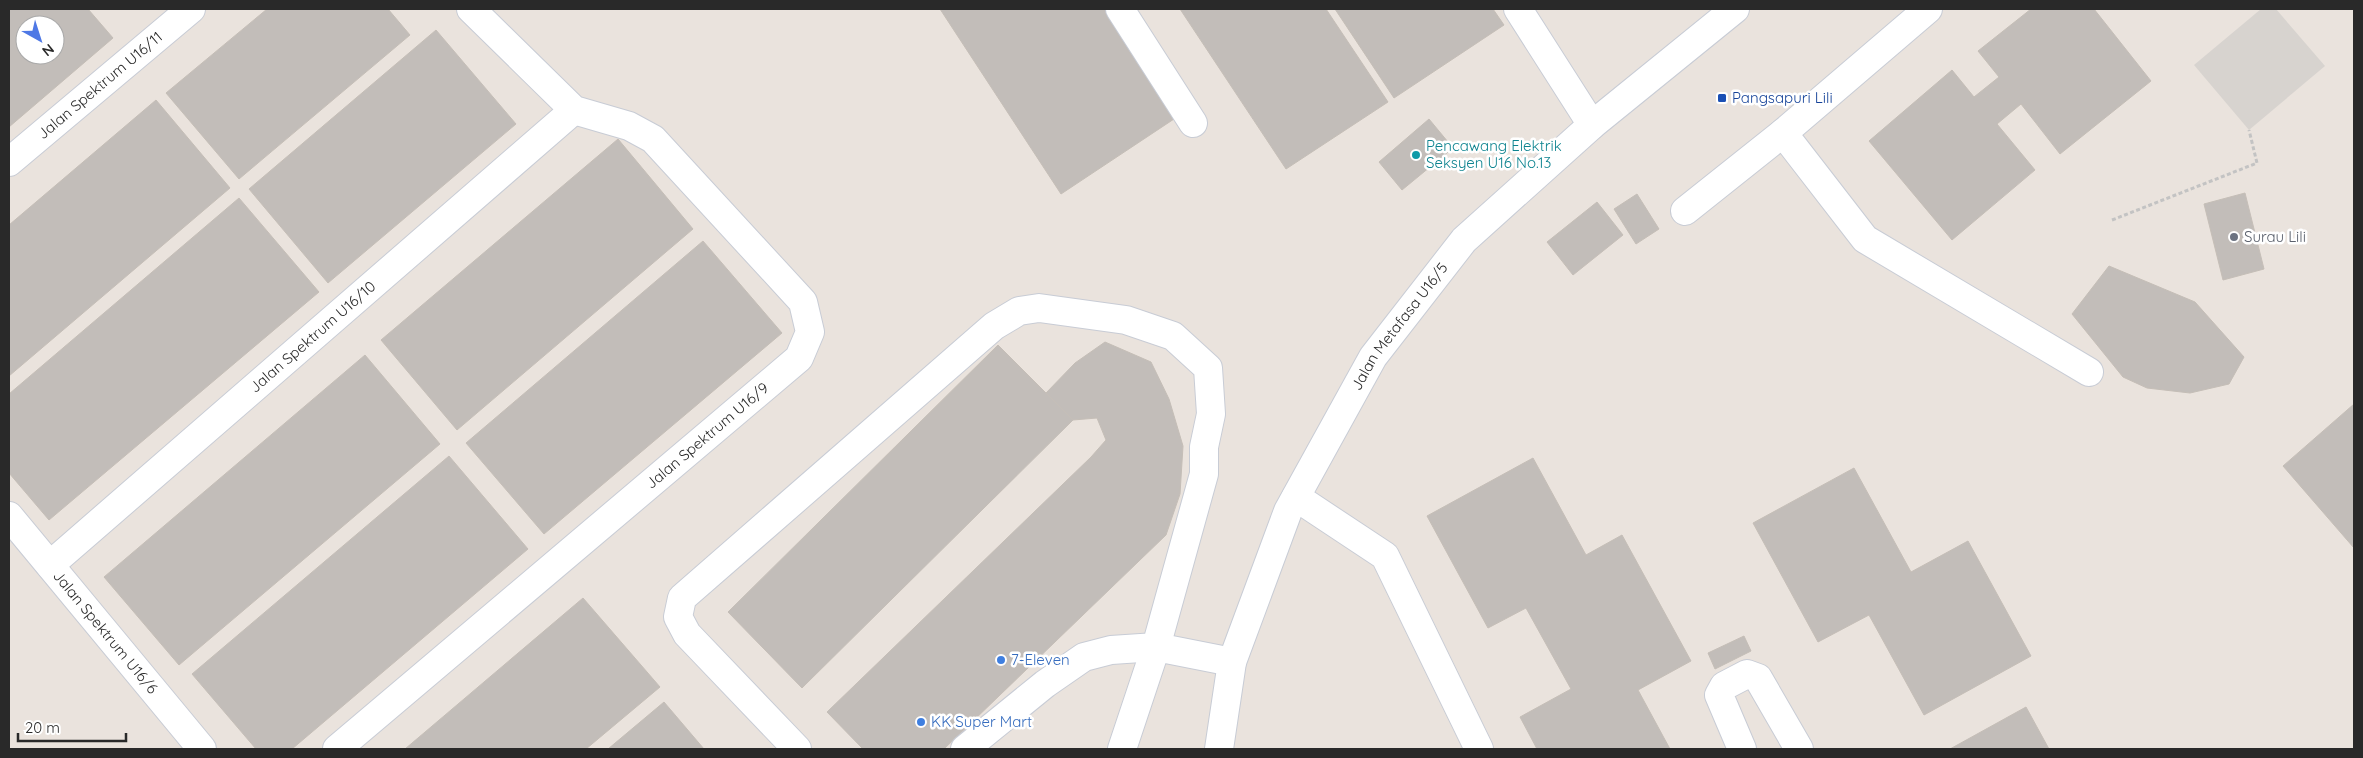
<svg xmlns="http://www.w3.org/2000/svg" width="2363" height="758" font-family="Quicksand,sans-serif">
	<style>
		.plaza { fill: #d7d3cf }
		.building { fill: #c2bdb9; stroke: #c5beb7; fill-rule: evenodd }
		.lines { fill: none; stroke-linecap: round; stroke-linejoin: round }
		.minor-casing { stroke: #c8ccd5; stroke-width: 30 }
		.path { stroke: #c3c3c3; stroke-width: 3; stroke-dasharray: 4 2.5; stroke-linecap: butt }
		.minor { stroke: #fff; stroke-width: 28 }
		.transit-dot { fill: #1a4fb4; stroke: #fff; stroke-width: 2 }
		.culture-dot { fill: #0f9aa8; stroke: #fff; stroke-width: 2 }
		.worship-dot { fill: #6b7280; stroke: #fff; stroke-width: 2 }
		.shop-dot { fill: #3f7fe0; stroke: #fff; stroke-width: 2 }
		.labels { text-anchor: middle; stroke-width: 5; stroke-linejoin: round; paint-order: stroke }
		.street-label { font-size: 15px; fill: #292929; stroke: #fff }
		.transit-label { font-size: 15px; fill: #164399; stroke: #fff; text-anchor: start }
		.culture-label { font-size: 15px; fill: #0d838f; stroke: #fff; text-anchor: start }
		.worship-label { font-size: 15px; fill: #5b616d; stroke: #fff; text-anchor: start }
		.shop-label { font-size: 15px; fill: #366cbe; stroke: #fff; text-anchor: start }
	</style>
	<rect width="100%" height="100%" fill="#eae3dd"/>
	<polygon class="plaza" points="2261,9 2276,9 2325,66 2249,130 2194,65"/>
	<g class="building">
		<path d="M9,9H88L113,38L9,127ZM25,25H55V55H25Z"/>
		<polygon points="267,9 388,9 410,35 239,179 166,93"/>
		<polygon points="940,9 1105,9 1177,117 1061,194"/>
		<polygon points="1180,9 1326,9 1388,102 1286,169"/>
		<polygon points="1335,9 1493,9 1504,25 1394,98"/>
		<polygon points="2031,9 2094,9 2151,81 2060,154 2021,104 1997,124 2035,170 1952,240 1869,141 1952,70 1974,97 1999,77 1978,51"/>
		<polygon points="436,30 516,124 328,283 249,189"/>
		<polygon points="156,100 230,188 9,376 9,225"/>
		<polygon points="1429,119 1453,148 1402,190 1379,162"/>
		<polygon points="618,139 693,229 457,430 381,340"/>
		<polygon points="2245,193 2264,269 2223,280 2204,204"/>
		<polygon points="1637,194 1659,229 1636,244 1614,209"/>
		<polygon points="239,198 319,292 49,520 9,473 9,394"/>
		<polygon points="1597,202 1623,235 1573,275 1547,242"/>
		<polygon points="703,241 782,333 544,534 466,443"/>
		<polygon points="2109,266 2195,302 2244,357 2229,384 2190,393 2147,388 2123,377 2072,314"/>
		<polygon points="1105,342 1151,362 1169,399 1183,446 1180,494 1166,535 944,749 863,749 827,712 1091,457 1106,440 1097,418 1073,420 1046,393 1075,363"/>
		<polygon points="998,345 1073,420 802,688 728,612"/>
		<polygon points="365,355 440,444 179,665 104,577"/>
		<polygon points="2354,404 2354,548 2283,466"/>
		<polygon points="449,456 528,549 292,749 256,749 192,674"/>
		<polygon points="1533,458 1586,555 1622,535 1691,661 1638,690 1670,749 1537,749 1520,717 1571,689 1526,608 1488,628 1427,516"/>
		<polygon points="1854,468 1911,572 1968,541 2031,656 1924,715 1869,615 1818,642 1753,523"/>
		<polygon points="583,598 660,687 586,749 405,749"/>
		<polygon points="1744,636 1751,651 1715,669 1708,653"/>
		<polygon points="664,702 704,749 608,749"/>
		<polygon points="2026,707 2049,749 1950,749"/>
	</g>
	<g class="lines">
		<defs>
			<g id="minor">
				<polyline points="1120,9 1193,123"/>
				<polyline points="1518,9 1592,125"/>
				<polyline points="1928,9 1783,133 1865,239 2089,372"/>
				<path id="s1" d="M9,162L191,9"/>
				<polyline points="1685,211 1783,133"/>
				<polyline points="1296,497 1385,556 1479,749"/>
				<path id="s2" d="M9,516L202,749"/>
				<path id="s3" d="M50,565L574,110"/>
				<path id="s4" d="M337,749L799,358L810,332L803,302L653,139L629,126L574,110L471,9"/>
				<polyline points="797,749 687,634 678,617 682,598 994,326 1019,311 1039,308 1126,320 1173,336 1208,368 1211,414 1204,447 1204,474 1156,647 1111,650 1084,657 1045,684 965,749"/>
				<polyline points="1122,749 1156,647 1232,662"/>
				<path id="s5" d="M1219,749L1232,662L1288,511L1373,357L1464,240L1592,125L1735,9"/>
				<polyline points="1742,749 1719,695 1724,686 1747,674 1758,678 1799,749"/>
			</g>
		</defs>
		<use href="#minor" class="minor-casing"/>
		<polyline class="path" points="2112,220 2257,163 2249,130"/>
		<use href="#minor" class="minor"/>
	</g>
	<rect class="transit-dot" x="1717" y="93" width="10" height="10" rx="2.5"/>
	<circle class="culture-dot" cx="1416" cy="155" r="5"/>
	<circle class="worship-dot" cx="2234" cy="237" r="5"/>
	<g class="shop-dot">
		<circle cx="1001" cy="660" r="5"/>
		<circle cx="921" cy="722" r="5"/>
	</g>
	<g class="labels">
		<g class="street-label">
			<text dy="5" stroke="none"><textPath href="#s1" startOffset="119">Jalan Spektrum U16/11</textPath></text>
			<text dy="5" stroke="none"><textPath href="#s5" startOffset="465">Jalan Metafasa U16/5</textPath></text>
			<text dy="5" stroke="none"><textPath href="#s3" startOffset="348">Jalan Spektrum U16/10</textPath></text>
			<text dy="5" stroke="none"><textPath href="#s4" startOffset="485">Jalan Spektrum U16/9</textPath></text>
			<text dy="5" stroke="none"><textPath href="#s2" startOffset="151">Jalan Spektrum U16/6</textPath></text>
		</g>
		<g class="transit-label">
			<text x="1732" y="103">Pangsapuri Lili</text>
		</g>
		<g class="culture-label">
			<text x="1426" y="151">Pencawang Elektrik<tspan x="1426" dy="17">Seksyen U16 No.13</tspan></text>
		</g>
		<g class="worship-label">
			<text x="2244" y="242">Surau Lili</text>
		</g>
		<g class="shop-label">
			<text x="1011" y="665">7-Eleven</text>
			<text x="931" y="727">KK Super Mart</text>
		</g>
	</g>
	<rect width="2363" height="758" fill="none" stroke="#292929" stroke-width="20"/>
	<g transform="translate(40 40) rotate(141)"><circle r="24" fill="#ffffff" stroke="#a9a9a9"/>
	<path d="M0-4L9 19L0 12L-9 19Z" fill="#4e78e5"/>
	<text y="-8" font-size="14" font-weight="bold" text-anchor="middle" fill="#292929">N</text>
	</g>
	<path d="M18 733v8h108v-8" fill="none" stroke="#292929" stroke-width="2.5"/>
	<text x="25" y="733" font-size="15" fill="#292929" stroke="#ffffff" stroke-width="4" paint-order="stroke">20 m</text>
</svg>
